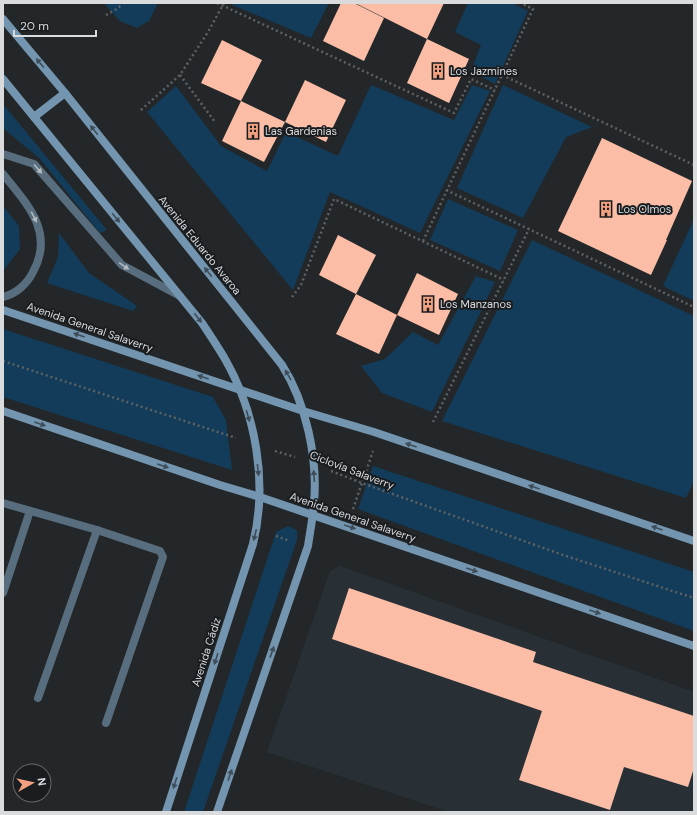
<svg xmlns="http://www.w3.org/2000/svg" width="697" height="815" font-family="'DM Sans',sans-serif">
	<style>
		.built { fill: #283036 }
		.green { fill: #123c59 }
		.building { fill: #fbbda5 }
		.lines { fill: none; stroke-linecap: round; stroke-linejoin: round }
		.path { stroke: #5e6264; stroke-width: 2.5; stroke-dasharray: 2 3; stroke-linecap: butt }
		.service { stroke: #586d7d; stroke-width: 8 }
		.secondary { stroke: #7495af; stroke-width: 8 }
		.oneway { fill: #3e4d59 }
		.oneway2 { fill: #b2bac0 }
		.labels { text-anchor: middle; stroke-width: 4; stroke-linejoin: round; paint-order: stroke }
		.poi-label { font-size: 11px; fill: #d9dbdd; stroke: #1a1d20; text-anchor: start }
		.street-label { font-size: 11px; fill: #d9dbdd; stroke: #1a1d20 }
	</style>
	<rect width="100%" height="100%" fill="#232729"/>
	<polygon class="built" points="340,566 694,692 694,812 449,812 267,752 330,571"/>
	<g class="green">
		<polygon points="104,3 158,3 149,21 137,28 120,21"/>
		<polygon points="231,3 329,3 311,38 230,4"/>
		<polygon points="468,3 512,3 528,11 495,84 471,71 481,45 455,32"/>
		<polygon points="371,85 454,120 472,85 490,91 420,233 330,192 293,290 147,112 176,86 221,146 267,171 286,132 338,156"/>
		<polygon points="503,85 592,127 566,137 523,218 457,188"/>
		<polygon points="3,104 107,230 100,233 39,158 3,128"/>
		<polygon points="448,199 518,230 500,271 430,240"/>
		<polygon points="3,206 19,226 20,249 3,271"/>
		<polygon points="694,219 694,301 663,286"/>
		<polygon points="59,233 89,273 137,306 133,311 47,283 58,257"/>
		<polygon points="532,240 694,316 694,481 686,498 442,421"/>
		<polygon points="476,276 495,282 432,412 382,393 361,366 385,359 413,332 438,345"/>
		<polygon points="3,329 213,397 226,420 232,470 3,397"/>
		<polygon points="373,466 694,572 694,631 358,509"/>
		<polygon points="288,526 297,530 297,540 203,812 184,812 276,532"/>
	</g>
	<g class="building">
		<polygon points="341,3 354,3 384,18 364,61 323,41"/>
		<polygon points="355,3 444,3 427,39"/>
		<polygon points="427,39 469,59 449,103 407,83"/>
		<polygon points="222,40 262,60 241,101 201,83"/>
		<polygon points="305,80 346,100 326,142 285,122"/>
		<polygon points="241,101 285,122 264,162 222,141"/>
		<polygon points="602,138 692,181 666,240 667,240 651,275 558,231"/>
		<polygon points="338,235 376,255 356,294 319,275"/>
		<polygon points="417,273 458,294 439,335 397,315"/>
		<polygon points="356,294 397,315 379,354 336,334"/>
		<polygon points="349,588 536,652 533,662 694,716 694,768 688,787 624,767 610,810 519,780 542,711 332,639"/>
	</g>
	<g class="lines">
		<g class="path">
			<polyline points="217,3 454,113 471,79 495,90"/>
			<polyline points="106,15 117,9 123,3"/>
			<polyline points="180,75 215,122"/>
			<polyline points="502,75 694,165"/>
			<polyline points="141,110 180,75 208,32 224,3"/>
			<polyline points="446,190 694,307"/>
			<polyline points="423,241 533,9 521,3"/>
			<polyline points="292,297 301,285 334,199 504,280"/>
			<polyline points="3,361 236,438"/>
			<polyline points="433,422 529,229"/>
			<polyline points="275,451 295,457"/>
			<polyline points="331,471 362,483 563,555 694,598"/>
			<polyline points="353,509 373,451"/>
			<polyline points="276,536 290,541"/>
		</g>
		<g class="service">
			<polyline points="3,154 34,164 122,265 180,296"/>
			<path d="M3,174C27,204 55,232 33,272C27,284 16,294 3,297"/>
			<polyline points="3,503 97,530 160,551 163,557 106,723"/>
			<polyline points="3,593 30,511"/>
			<polyline points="38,698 97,530"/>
		</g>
		<g class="secondary">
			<path d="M3,19L65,93L282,365C306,403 318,458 314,503C313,517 310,532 308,546L217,812"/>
			<path d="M3,79L202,323C210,335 218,347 225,359C256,413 268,483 253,544L166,812"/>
			<polyline points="34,117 65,93"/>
			<polyline points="3,310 303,411 374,432 694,541"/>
			<polyline points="3,411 220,485 260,497 694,646"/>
		</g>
	</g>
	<defs><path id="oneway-solid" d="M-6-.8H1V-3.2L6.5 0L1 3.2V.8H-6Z"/></defs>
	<g class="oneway">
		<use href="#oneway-solid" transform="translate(40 63) rotate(-130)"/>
		<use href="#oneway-solid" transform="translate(94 130) rotate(-129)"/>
		<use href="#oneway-solid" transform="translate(116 218) rotate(51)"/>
		<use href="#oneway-solid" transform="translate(208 272) rotate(-129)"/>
		<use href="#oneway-solid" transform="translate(198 318) rotate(52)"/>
		<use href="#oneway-solid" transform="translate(79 335) rotate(-161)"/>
		<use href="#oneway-solid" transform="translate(288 375) rotate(-120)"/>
		<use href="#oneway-solid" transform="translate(203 377) rotate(-161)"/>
		<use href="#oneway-solid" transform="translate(248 416) rotate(74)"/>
		<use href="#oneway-solid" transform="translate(40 424) rotate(19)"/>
		<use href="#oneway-solid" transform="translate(411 445) rotate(-161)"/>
		<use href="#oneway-solid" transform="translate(163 466) rotate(19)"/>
		<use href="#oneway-solid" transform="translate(258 470) rotate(84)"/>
		<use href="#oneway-solid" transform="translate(314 476) rotate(-94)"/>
		<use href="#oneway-solid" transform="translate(534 487) rotate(-161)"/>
		<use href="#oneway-solid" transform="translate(350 527) rotate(19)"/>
		<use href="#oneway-solid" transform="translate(657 528) rotate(-161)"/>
		<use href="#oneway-solid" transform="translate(255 535) rotate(103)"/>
		<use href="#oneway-solid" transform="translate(472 570) rotate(19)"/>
		<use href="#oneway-solid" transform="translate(595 612) rotate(19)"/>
		<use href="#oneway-solid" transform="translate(272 652) rotate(-71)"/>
		<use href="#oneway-solid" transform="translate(216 659) rotate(108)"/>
		<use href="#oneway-solid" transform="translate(230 775) rotate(-71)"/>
		<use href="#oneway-solid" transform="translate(175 783) rotate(108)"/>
	</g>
	<g class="oneway2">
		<use href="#oneway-solid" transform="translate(38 169) rotate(48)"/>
		<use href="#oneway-solid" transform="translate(34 217) rotate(63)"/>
		<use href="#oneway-solid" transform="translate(124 266) rotate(35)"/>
	</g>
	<defs>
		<symbol id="building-bare" viewBox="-9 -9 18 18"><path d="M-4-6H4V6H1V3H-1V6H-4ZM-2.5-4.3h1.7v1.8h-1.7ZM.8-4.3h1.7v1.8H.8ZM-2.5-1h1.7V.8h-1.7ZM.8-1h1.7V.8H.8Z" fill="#f2a080" stroke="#1a1d20" stroke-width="2.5" paint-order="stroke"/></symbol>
	</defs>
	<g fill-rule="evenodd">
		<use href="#building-bare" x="427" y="60" width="22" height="22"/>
		<use href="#building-bare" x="242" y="120" width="22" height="22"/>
		<use href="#building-bare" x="595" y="198" width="22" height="22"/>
		<use href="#building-bare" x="417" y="293" width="22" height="22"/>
	</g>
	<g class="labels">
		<g class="poi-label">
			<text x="450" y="75">Los Jazmines</text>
			<text x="265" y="135">Las Gardenias</text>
			<text x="618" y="213">Los Olmos</text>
			<text x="440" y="308">Los Manzanos</text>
		</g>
		<g class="street-label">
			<text transform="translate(200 245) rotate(51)" y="4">Avenida Eduardo Avaroa</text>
			<text transform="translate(90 327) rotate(19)" y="4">Avenida General Salaverry</text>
			<text transform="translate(352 470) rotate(21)" y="4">Ciclovía Salaverry</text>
			<text transform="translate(353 517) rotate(19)" y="4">Avenida General Salaverry</text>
			<text transform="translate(206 652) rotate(-72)" y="4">Avenida Cádiz</text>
		</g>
	</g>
	<rect width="697" height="815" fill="none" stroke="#d9dbdd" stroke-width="8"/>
	<g transform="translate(32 783) rotate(82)"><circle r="19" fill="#1a1d20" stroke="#66696c"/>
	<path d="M0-3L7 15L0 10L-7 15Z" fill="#f2a080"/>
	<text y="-6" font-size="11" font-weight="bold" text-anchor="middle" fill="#d9dbdd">N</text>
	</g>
	<path d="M14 30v6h82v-6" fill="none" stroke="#d9dbdd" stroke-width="2"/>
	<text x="20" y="30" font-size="12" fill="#d9dbdd" stroke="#1a1d20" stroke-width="3" paint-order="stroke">20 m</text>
</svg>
